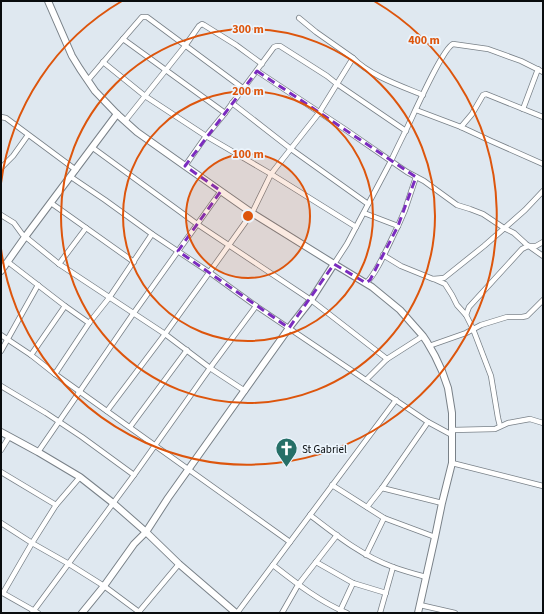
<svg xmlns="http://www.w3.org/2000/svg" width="544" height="614" font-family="'Source Sans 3',sans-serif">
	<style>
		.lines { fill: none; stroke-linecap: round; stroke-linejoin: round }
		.minor-casing { stroke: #798188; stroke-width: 6 }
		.tertiary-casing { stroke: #798188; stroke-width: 8 }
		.minor { stroke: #fff; stroke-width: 4.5 }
		.tertiary { stroke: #fff; stroke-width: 6 }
		.marked { fill: none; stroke: #7b2cbf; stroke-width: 3; stroke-dasharray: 8 5; stroke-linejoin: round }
		.ring { fill: none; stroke: #dd550c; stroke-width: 2 }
		.labels { text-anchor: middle; stroke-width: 3.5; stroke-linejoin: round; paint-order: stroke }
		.poi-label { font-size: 11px; fill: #090c0e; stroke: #ecf5fd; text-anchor: start }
		.centre { fill: #dd550c; stroke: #ecf5fd; stroke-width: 2 }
		.ring-label { font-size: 12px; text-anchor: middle; font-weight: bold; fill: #dd550c; stroke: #ecf5fd; stroke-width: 3.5; stroke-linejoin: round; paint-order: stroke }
	</style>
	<rect width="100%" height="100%" fill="#dfe8f0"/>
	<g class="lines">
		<defs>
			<g id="minor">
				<polyline points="299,18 316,32 353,58"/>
				<polyline points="123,39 142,17 147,17 244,89"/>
				<polyline points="103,62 145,96 206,136 271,174 356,227"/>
				<path d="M257,71L346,130L391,161C396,150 401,140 406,130C413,116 442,49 453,44L488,49L521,61L543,72"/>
				<polyline points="88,80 123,39 225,113"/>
				<polyline points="232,103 291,149 368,204"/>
				<polyline points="523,109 538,69"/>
				<polyline points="416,110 461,127 491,141 543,164"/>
				<polyline points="1,117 6,118 76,170"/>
				<polyline points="125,121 185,46 199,26 202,24 204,25 236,45 262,64"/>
				<polyline points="461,127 472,114 483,95 486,94 543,117"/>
				<polyline points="93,148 197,224 311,300 387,359"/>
				<polyline points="185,166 206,136 225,113 274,47 277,46 280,46 327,76 337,84 406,131"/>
				<polyline points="1,168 13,156 28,135"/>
				<polyline points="71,177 105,200 152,234 209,272 256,306 428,422 452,435"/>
				<polyline points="51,203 134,262"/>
				<path d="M364,213L398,226C390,241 377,274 366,283"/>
				<polyline points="1,215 14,223 22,234 59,264 165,334 210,368 245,391"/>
				<polyline points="398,226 405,210 416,177"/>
				<polyline points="383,255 401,266 433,279 444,278 484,246 525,210 543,191"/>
				<polyline points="8,262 65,306 89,323"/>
				<polyline points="59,264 86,228"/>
				<polyline points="334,264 347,244 391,161 407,172 424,181 457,205 470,209 483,214 504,228 514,233 526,244 543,256"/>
				<polyline points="434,279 445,284 452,295 457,305 466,315 473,329 491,376 498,418 500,426"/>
				<polyline points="466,315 469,307 522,249 528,246 536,246 543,242"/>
				<polyline points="1,335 31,355 55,374 290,542"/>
				<polyline points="429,346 466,333 481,325 507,317 522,317 527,316 543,300"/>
				<polyline points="1,351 38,285"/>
				<polyline points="31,355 65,306"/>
				<polyline points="55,374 89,323 109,298 152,234"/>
				<polyline points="366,380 387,359 423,336"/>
				<polyline points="1,386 46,413 82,437 134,475"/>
				<path d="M107,411L165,334L252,213L271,174L319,113L353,58C369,75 401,86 423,95"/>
				<polyline points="130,427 187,350"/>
				<polyline points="452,430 495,429 508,423 530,419 543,423"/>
				<polyline points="1,450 9,437"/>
				<polyline points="38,452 133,314 221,191"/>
				<polyline points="452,463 543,486"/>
				<polyline points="1,472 56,505"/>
				<polyline points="332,485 384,518 435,537"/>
				<polyline points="382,488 442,503"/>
				<polyline points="367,507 382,488 428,422"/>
				<path d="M310,515C336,535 362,556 393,567C404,571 415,574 426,577"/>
				<polyline points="1,523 32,543 69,564 104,586 139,612"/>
				<polyline points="366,555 384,518"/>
				<polyline points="316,562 353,583 386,593"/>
				<path d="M273,565C296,583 320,602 347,613"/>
				<polyline points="1,592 38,613"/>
				<polyline points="3,593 32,543 56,505 80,477"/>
				<polyline points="420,605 455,613"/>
				<polyline points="340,611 353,583"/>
				<polyline points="32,613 134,475 210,368 256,306"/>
				<polyline points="138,613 179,564"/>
				<polyline points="237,613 396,400"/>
				<polyline points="282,613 298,585 337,535"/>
				<polyline points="380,613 393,567"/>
			</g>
			<g id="tertiary">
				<polyline points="48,1 72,56 80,69 95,91 117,114 137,132 185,166 252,213 334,264 372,287 400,310 423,336 427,342 435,356 442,371 448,388 452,413 452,463 442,503 435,537 418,613"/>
				<polyline points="1,271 25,237 117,114"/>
				<polyline points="1,432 38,452 80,477 113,503 146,532 179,564 236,613"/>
				<polyline points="82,613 104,586 134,544 146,532 168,498 289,328 311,300 334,264"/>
			</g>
		</defs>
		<use href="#minor" class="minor-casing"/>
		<use href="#tertiary" class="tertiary-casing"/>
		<use href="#minor" class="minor"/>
		<use href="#tertiary" class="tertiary"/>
	</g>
	<path class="marked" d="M257,71L416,177L398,226L370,280L366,283L334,264L289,328L178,251L221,191L185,166Z"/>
	<circle cx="248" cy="216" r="62" fill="#dd550c" fill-opacity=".12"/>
	<g class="ring">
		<circle cx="248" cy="216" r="62"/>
		<circle cx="248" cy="216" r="125"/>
		<circle cx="248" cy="216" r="187"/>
		<path d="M1 183A249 249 0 0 1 122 1M374 1A249 249 0 1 1 1 249"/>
	</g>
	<defs>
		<symbol id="church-pin" viewBox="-11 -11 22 30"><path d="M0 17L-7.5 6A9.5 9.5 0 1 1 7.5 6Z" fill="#266f67" stroke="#ecf5fd"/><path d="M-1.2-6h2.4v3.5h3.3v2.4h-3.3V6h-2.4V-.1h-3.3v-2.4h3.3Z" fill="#fff"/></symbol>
	</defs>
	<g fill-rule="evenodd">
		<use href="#church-pin" x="274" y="436" width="25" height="34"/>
	</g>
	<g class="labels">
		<g class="poi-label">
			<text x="302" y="453">St Gabriel</text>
		</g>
	</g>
	<circle cx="248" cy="216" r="6" class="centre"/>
	<g class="ring-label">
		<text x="248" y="33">300 m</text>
		<text x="424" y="44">400 m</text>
		<text x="248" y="95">200 m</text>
		<text x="248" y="158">100 m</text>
	</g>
	<rect width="544" height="614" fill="none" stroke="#090c0e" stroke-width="4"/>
</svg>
